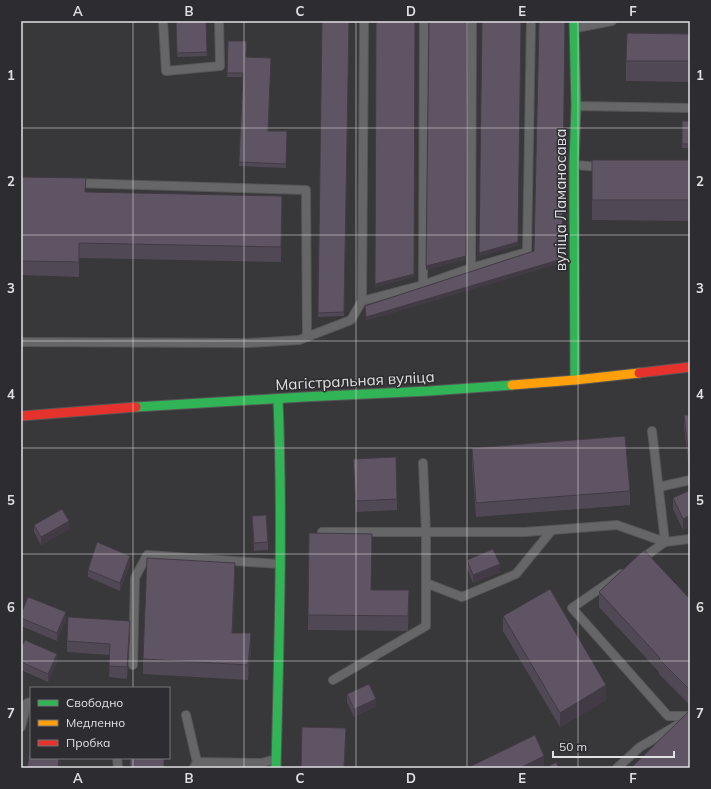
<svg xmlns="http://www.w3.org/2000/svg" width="711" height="789" font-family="Mulish,sans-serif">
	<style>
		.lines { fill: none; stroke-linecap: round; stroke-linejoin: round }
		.lane-casing { stroke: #565657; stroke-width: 10 }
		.fast-casing { stroke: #565657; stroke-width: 11 }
		.slow-casing { stroke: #565657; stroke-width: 11 }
		.jam-casing { stroke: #565657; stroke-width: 11 }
		.lane { stroke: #666668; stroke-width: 8 }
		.fast { stroke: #30b455; stroke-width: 9 }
		.slow { stroke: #ff9f0a; stroke-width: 9 }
		.jam { stroke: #e5322d; stroke-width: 9 }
		.wall { fill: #514855 }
		.shaded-wall { fill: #423b45 }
		.building { fill: #5e5463; stroke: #423b45 }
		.grid { fill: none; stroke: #e1e1e3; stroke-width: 1; stroke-opacity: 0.55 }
		.labels { text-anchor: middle; stroke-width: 3; stroke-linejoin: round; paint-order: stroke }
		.street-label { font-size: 15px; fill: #e1e1e3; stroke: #2d2c30 }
		.neatline { fill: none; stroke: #e1e1e3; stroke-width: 1.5 }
		.grid-label { font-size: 13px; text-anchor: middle; font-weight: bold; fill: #e1e1e3 }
	</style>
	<rect width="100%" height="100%" fill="#383739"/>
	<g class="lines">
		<defs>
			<g id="lane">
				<polyline points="163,21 166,71 220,66 219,21"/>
				<polyline points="576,28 612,21"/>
				<polyline points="577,106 690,108"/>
				<polyline points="575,165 601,167"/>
				<polyline points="76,183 306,190 307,337"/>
				<polyline points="471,268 472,21"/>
				<polyline points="423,285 424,21"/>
				<polyline points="362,301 423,285 471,268 527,252 531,21"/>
				<polyline points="21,342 248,343 299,340 351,320 362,301 364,21"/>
				<polyline points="659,487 690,480"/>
				<polyline points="322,532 525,532 617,525 665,542 690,539"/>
				<polyline points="640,560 665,542 652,431"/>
				<polyline points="621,574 572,608 668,716 690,716"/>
				<polyline points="426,583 462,597 516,574 552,530"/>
				<polyline points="133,665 135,578 147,555 279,564"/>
				<polyline points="333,680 426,626 426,532 423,463"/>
				<polyline points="186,715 197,762"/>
				<polyline points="21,727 27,703 31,702"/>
				<polyline points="117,758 118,768"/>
				<polyline points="194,768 197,762 261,763 276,759"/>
				<polyline points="617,768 640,747 681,723"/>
			</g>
			<g id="fast">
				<polyline points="574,21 576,106 574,165 575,380"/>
				<polyline points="136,407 303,397 429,391 512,385"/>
				<path d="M276,768C279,645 283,522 278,399"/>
			</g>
			<polyline id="slow" points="512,385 575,380 639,373"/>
			<g id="jam">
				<polyline points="639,373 690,367"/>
				<polyline points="21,416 136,407"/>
			</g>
		</defs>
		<use href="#lane" class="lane-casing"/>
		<use href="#fast" class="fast-casing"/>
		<use href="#slow" class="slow-casing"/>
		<use href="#jam" class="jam-casing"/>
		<use href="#lane" class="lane"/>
		<use href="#fast" class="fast"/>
		<use href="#slow" class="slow"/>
		<use href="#jam" class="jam"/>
	</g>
	<g class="wall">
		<polygon points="176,21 206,21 207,56 177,57"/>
		<polygon points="322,21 349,21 344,316 318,317"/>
		<polygon points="690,34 690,82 626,81 626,61"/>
		<polygon points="228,41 246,57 268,131 287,131 286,168 239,166 243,77 227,77"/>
		<rect x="682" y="121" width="8" height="27"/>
		<polygon points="592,160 690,160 690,221 592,220"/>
		<polygon points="21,177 86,192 282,211 281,262 79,258 79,277 21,275"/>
		<polygon points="684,415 690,415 690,468 689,468 684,427"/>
		<polygon points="472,448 630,491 630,505 476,517 472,463"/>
		<polygon points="353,459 397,499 397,510 356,512"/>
		<polygon points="690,490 690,527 683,530 673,509 673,498"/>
		<polygon points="252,516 268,542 268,550 254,551"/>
		<polygon points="34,525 69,529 41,545 34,532"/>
		<polygon points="309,533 372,590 409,590 408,631 308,630"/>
		<polygon points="467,560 500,572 473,583 467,568"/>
		<polygon points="130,564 120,591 88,577 88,570"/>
		<polygon points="235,578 233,633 251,648 248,680 143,674 143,659"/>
		<polygon points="599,592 690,599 690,705 659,674 659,672 599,607"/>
		<polygon points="21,614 66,620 57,641 21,626"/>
		<polygon points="503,616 606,700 560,727 503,631"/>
		<polygon points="130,632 127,679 109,677 110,655 67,652 67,641"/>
		<polygon points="21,648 57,662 48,682 21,670"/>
		<polygon points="347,694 376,706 354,717 347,702"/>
	</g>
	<g class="shaded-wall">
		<polygon points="415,21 414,277 375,288 375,284"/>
		<polygon points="467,21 466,260 426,270 426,266"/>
		<polygon points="521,21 518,246 479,257 479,253"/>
		<polygon points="565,21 562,263 366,321 366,317 562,259"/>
		<polygon points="690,515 690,527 683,530 683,519"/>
		<polygon points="69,521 69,529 41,545 41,537"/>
		<polygon points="130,556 130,564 120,591 120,583"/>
		<polygon points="235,563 235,578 232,648 232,633"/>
		<polygon points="500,564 500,572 473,583 473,575"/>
		<polygon points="66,612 66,620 57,641 57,633"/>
		<polygon points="130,621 130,632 127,679 127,667"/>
		<polygon points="251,633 251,648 248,680 248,665"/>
		<polygon points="57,654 57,662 48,682 48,674"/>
		<polygon points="606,685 606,700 560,727 560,713"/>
		<polygon points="376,699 376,706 354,717 354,709"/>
		<polygon points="346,728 346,743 345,768 344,768"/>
		<polygon points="544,756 544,767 543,768 520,768"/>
		<polygon points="59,758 62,758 60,768 58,768"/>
	</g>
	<g class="building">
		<polygon points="176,21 206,21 207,52 177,53"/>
		<polygon points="322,21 349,21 344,312 318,313"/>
		<polygon points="376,21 415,21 414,274 375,284"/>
		<polygon points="429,21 467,21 466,256 426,266"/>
		<polygon points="482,21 521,21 518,242 479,253"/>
		<polygon points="539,21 565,21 562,259 366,317 365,306 534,251"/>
		<polygon points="627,33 690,34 690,61 626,61"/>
		<polygon points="228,41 247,41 246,57 271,58 268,131 287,131 286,164 239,162 243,73 227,73"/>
		<rect x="682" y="121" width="8" height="23"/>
		<rect x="592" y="160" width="98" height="40"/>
		<polygon points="21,177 86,178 85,192 282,196 281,247 79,243 79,262 21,261"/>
		<polygon points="684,415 690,415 690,457 689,457"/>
		<polygon points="625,436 630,491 476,503 472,448"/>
		<polygon points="396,457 397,499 356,501 353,459"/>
		<polygon points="690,490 690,515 683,519 673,498"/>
		<polygon points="62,509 69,521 41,537 34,525"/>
		<polygon points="266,515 268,542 254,543 252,516"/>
		<polygon points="309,533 372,534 371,590 409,590 408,616 308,615"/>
		<polygon points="97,542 130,556 120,583 88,570"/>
		<polygon points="493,549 500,564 473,575 467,560"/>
		<polygon points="644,550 690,599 690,690 659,659 660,658 599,592"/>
		<polygon points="147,558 235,563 232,633 251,633 248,665 143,659"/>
		<polygon points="550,589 606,685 560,713 503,616"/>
		<polygon points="28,597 66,612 57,633 21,618 21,614"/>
		<polygon points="68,617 130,621 127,667 109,666 110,644 67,641"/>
		<polygon points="25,640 57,654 48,674 21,662 21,648"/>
		<polygon points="369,684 376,699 354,709 347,694"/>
		<polygon points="690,710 690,768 631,768"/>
		<polygon points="302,727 346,728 344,768 301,768"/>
		<polygon points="535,735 544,756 520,768 467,768"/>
		<polygon points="31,745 31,758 59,758 58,768 27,768"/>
		<rect x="130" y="758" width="34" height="10"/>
		<polygon points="556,762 559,768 546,768"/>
	</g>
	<path class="grid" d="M133,21V688M244,21V768M356,21V768M467,21V768M578,21V768M21,128H690M21,235H690M21,341H690M21,448H690M21,554H690M21,661H690M133,758V768"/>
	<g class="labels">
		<g class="street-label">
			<text transform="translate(561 200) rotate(-90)" y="5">вуліца Ламаносава</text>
			<text transform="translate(355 381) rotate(-3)" y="5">Магістральная вуліца</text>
		</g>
	</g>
	<rect width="711" height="789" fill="none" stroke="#2d2c30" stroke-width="44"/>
	<rect x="30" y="687" width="140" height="72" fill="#2d2c30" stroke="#757478"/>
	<rect x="38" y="700" width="20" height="6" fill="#30b455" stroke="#757478"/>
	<text x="66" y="707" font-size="12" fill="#e1e1e3">Свободно</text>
	<rect x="38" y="720" width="20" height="6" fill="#ff9f0a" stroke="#757478"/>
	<text x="66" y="727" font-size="12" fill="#e1e1e3">Медленно</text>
	<rect x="38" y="740" width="20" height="6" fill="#e5322d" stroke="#757478"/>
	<text x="66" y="747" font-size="12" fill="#e1e1e3">Пробка</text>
	<path d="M553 751v6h121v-6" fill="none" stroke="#e1e1e3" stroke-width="2"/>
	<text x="559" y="751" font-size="12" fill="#e1e1e3" stroke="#2d2c30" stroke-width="3" paint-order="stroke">50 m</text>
	<rect x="22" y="22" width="667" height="745" class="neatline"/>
	<g class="grid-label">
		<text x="78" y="16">A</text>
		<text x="189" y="16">B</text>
		<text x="300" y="16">C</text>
		<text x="411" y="16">D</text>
		<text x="522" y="16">E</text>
		<text x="633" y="16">F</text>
		<text x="11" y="80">1</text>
		<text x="700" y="80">1</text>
		<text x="11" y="186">2</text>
		<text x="700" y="186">2</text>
		<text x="11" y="293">3</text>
		<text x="700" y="293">3</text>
		<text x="11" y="399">4</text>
		<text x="700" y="399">4</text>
		<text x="11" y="505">5</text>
		<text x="700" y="505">5</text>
		<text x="11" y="612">6</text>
		<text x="700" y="612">6</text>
		<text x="11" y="718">7</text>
		<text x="700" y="718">7</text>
		<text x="78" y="783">A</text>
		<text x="189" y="783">B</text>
		<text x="300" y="783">C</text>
		<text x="411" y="783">D</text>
		<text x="522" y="783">E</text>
		<text x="633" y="783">F</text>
	</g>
</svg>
